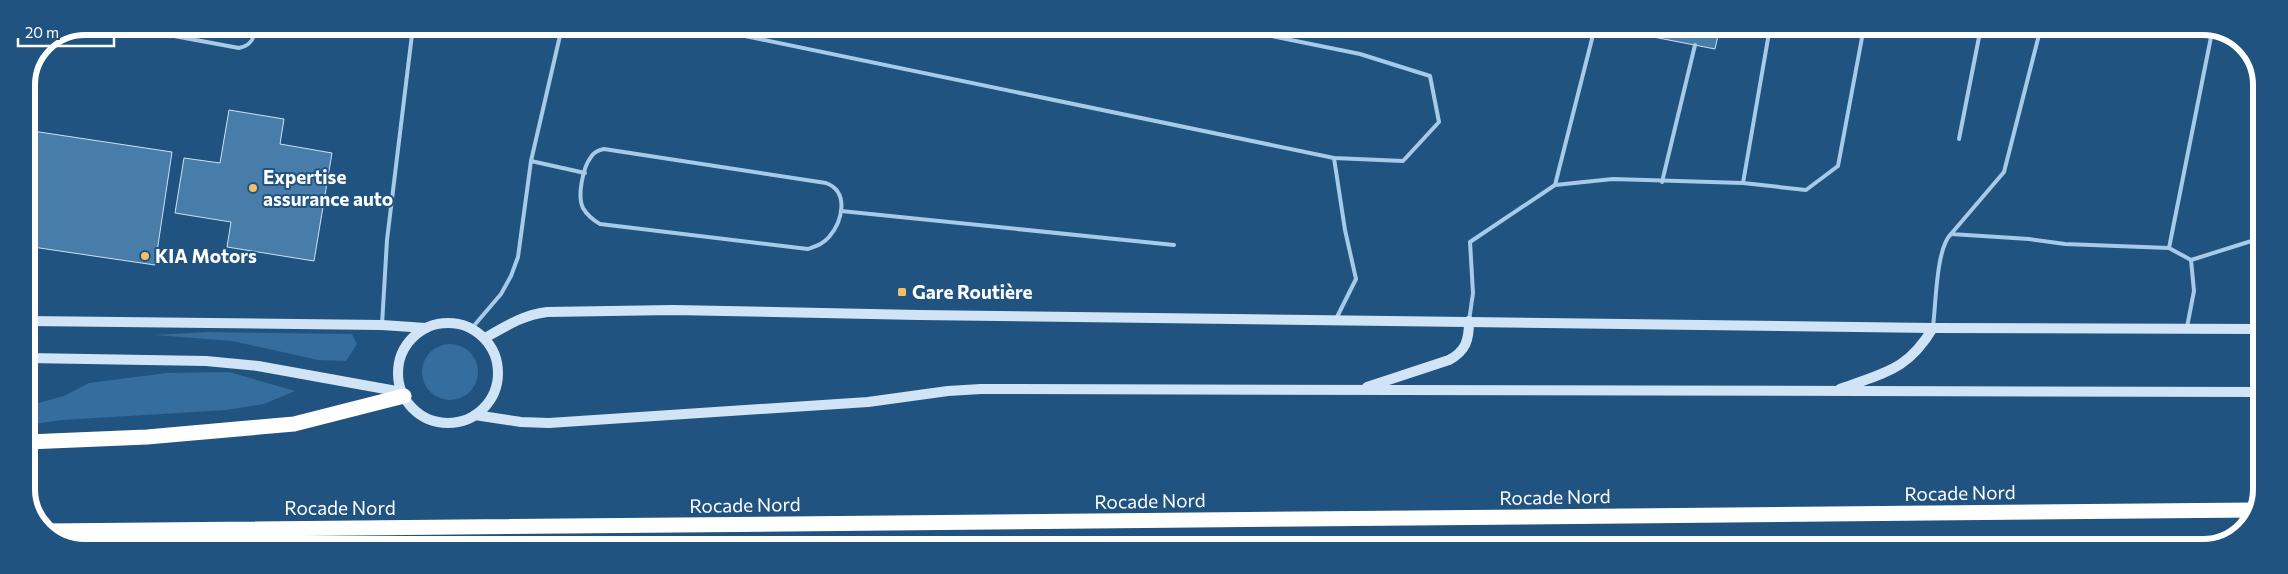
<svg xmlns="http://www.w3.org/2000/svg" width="2288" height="574" font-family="Commissioner,sans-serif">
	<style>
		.green { fill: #346d9e }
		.building { fill: #497da9; stroke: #c9e2f6 }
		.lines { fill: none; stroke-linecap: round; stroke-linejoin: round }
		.lane { stroke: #a6cae7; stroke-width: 4 }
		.secondary { stroke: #d0e4f6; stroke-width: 10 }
		.highway { stroke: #fff; stroke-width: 15 }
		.poi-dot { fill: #f4be66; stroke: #205380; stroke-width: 2 }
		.labels { text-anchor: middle; stroke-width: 4; stroke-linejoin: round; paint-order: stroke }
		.poi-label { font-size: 19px; font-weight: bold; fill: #fff; stroke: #205380; text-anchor: start }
		.street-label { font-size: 19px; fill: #fff; stroke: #205380 }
		.rim { fill: none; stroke: #fff; stroke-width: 6 }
	</style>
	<rect width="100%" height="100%" fill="#205380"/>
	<g class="green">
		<polygon points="208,332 352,334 357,344 346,361 318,360 232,341 155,335"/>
		<circle cx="450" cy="372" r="28"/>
		<polygon points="229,372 295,391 264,404 227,410 62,420 27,425 27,406 64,396 89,383 167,373"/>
		<polygon points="2218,542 2203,548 1691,547"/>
	</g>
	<g class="building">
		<polygon points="1602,27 1720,27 1715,49"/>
		<polygon points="229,110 284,119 280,144 332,153 314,261 227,247 231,222 175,213 184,158 220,163"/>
		<polygon points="26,130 172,152 155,265 26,246"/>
	</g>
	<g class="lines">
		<g class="lane">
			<path d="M120,26L239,48C251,46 255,38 256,26"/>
			<polyline points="702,27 1334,158 1403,161 1439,122 1430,76 1360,54 1227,27"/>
			<polyline points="2041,27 2004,172 1951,234 2029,239 2065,244 2169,248 2191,260 2194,291 2187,327"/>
			<polyline points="1959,139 1981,27"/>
			<path d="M604,149L826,183C850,192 842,222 829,237C823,244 816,246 808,249L600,224C593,220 587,215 583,208C577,196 583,167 591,157C594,152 599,150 604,149Z"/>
			<polyline points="1334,158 1345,230 1356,279 1336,319"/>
			<polyline points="531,161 585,173"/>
			<polyline points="1662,182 1695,45"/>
			<polyline points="1743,183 1770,27"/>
			<polyline points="1555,185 1595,27"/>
			<polyline points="841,211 1174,245"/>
			<polyline points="2169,248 2213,27"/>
			<polyline points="2191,260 2261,238"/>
			<polyline points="1469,321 1473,293 1470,242 1555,185 1613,179 1743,183 1806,190 1838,166 1864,27"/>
			<polyline points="382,325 387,240 413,26"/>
			<path d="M1933,326C1936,305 1936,248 1951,234"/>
			<polyline points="472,328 501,294 511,276 518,257 531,161 562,27"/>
		</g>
		<g class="secondary">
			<polyline points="27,321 382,325 426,328"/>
			<circle cx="448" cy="373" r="50"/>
			<path d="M485,338C506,326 523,315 547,312L673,310L919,315L1933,328L2261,329"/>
			<polyline points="27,358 206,361 258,366 402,392"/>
			<path d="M1367,387L1449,360C1466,351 1469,340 1469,321"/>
			<path d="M1840,389C1885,372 1907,371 1933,328"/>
			<polyline points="475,415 521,422 549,423 868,402 948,391 981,389 2261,392"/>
		</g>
		<g class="highway">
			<polyline points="27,442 147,437 294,424 404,396"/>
			<polyline points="46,531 2255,510"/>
		</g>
	</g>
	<g class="poi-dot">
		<circle cx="253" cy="188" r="5"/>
		<circle cx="145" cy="256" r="5"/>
		<rect x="897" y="287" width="10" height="10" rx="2.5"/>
	</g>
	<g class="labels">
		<g class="poi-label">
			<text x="263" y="184">Expertise<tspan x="263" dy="22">assurance auto</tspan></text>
			<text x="155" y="263">KIA Motors</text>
			<text x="912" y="299">Gare Routière</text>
		</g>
		<g class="street-label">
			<text transform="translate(1960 493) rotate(-1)" y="7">Rocade Nord</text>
			<text transform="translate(1555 497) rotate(-1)" y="7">Rocade Nord</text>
			<text transform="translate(1150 501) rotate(-1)" y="7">Rocade Nord</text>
			<text transform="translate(745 505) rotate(-1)" y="7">Rocade Nord</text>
			<text x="340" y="515">Rocade Nord</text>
		</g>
	</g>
	<path d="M0 0H2288V574H0ZM85 35H2203A50 50 0 0 1 2253 85V489A50 50 0 0 1 2203 539H85A50 50 0 0 1 35 489V85A50 50 0 0 1 85 35Z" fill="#205380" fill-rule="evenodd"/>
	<path class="rim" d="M85 35H2203A50 50 0 0 1 2253 85V489A50 50 0 0 1 2203 539H85A50 50 0 0 1 35 489V85A50 50 0 0 1 85 35Z"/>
	<path d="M18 38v8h96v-8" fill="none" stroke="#ffffff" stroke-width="2.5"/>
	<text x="25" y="38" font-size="15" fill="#ffffff" stroke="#205380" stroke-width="4" paint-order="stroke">20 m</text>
</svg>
